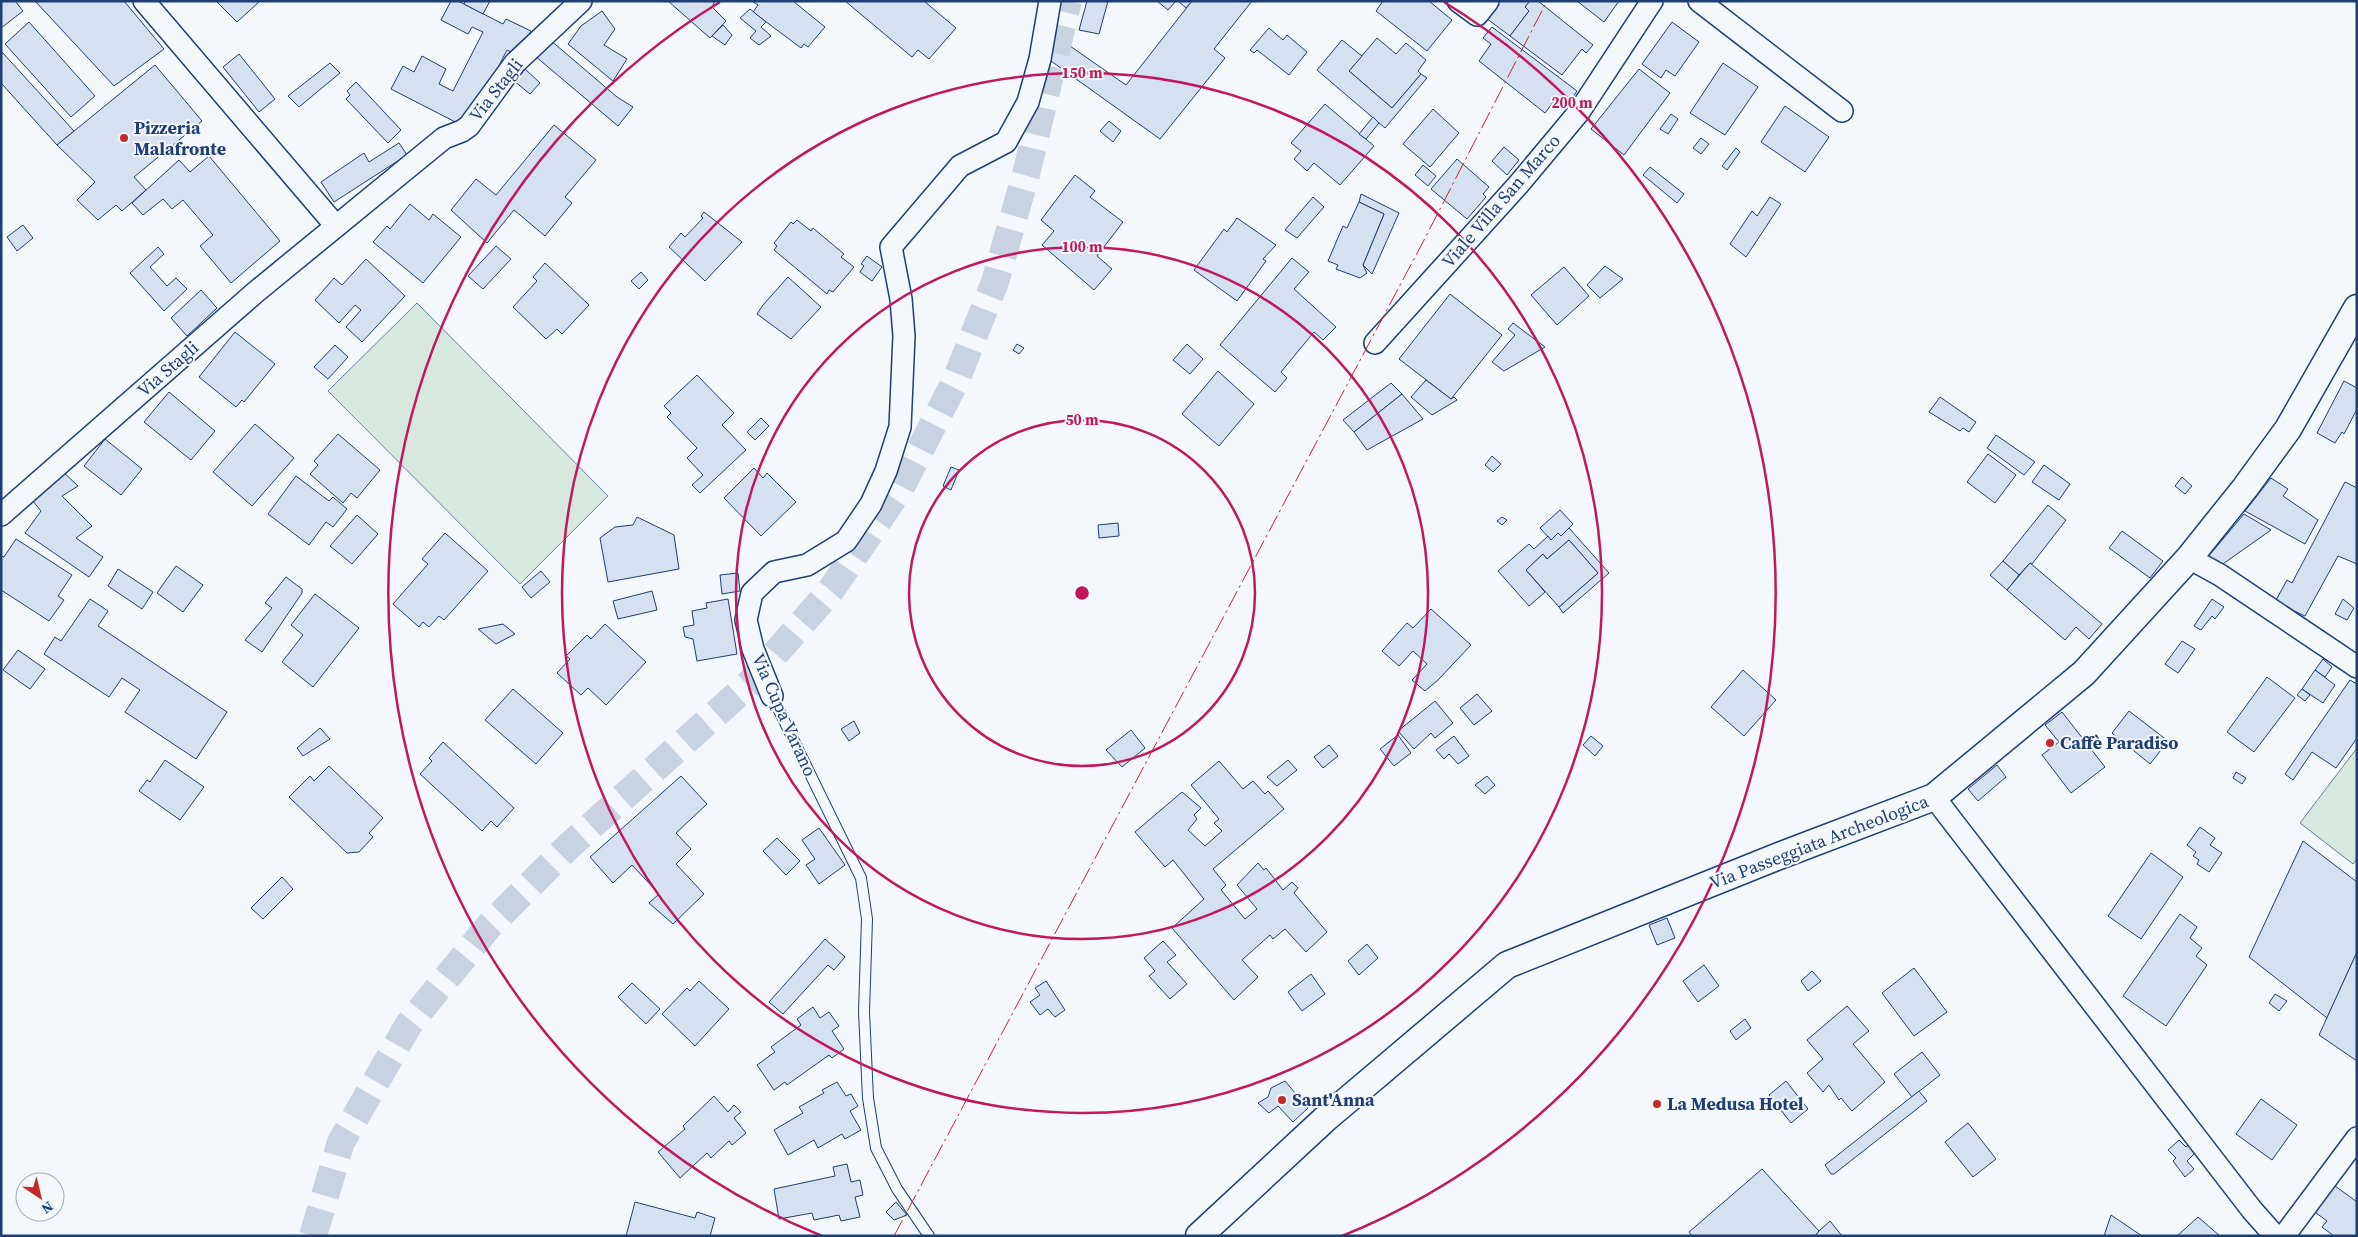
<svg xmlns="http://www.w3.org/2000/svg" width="2358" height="1237" font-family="'Source Serif 4',serif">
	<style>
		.green { fill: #d7e8df; stroke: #687fa3 }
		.building { fill: #d5e0f0; stroke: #1d3f73 }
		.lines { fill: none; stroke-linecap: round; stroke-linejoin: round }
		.trunk-tunnel { stroke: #c9d2e0; stroke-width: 28; stroke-dasharray: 28 14; stroke-linecap: butt }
		.service-casing { stroke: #1d3f73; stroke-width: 12 }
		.minor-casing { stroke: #1d3f73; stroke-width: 24 }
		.tertiary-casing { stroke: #1d3f73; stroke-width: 29 }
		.service { stroke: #f4f7fb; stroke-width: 10 }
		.minor { stroke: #f4f7fb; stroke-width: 21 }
		.tertiary { stroke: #f4f7fb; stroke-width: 26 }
		.power { stroke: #c62828; stroke-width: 1; stroke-dasharray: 18 4 2.5 4; stroke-linecap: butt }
		.ring { fill: none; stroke: #c2185b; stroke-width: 2.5 }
		.poi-dot { fill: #c62828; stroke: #f4f7fb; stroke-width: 2 }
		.labels { text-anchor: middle; stroke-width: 4; stroke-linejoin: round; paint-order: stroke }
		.street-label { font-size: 18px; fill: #1d3f73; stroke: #f4f7fb }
		.poi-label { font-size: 18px; font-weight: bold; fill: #1d3f73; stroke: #f4f7fb; text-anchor: start }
		.centre { fill: #c2185b; stroke: #f4f7fb; stroke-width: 2.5 }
		.ring-label { font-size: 15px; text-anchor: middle; font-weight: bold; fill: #c2185b; stroke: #f4f7fb; stroke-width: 4; stroke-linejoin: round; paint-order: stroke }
	</style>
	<rect width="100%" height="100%" fill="#f4f7fb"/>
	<g class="green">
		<polygon points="417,303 608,496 520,584 328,391"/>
		<polygon points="2357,748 2357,859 2353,864 2300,823"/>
	</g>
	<g class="building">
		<polygon points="1,1 15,1 23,11 1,28"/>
		<polygon points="35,1 124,1 164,49 114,86"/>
		<polygon points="216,1 260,1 237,22"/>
		<polygon points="451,1 458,1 503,24 506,19 531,31 518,56 507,50 467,128 391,89 403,66 414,72 422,56 446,69 439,84 453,91 483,32 472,27 468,34 441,20"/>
		<polygon points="465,1 490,1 483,14 464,4"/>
		<polygon points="668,1 715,1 712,7 726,21 710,38"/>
		<polygon points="752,1 793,1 825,27 808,47 804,44 801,48 753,12 758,5"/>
		<polygon points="845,1 924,1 956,28 929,59 918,50 912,57"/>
		<polygon points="1087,1 1108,1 1099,34 1079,30"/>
		<polygon points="1157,1 1176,1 1168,10"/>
		<polygon points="1178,1 1192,1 1186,8"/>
		<polygon points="1192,1 1252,1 1214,49 1225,58 1160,139 1044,56 1057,37 1126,85"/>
		<polygon points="1383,1 1429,1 1452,20 1427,51 1376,11"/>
		<polygon points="1499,1 1530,1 1525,7 1529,11 1510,36 1486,18"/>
		<polygon points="1530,1 1538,1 1593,45 1586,53 1582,49 1562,75 1510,36 1529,11 1525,7"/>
		<polygon points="1577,1 1619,1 1604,22"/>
		<polygon points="750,9 766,22 761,27 771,36 759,45 750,38 756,31 740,18"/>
		<polygon points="602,11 615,29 604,45 627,59 613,81 568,44 581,26"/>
		<polygon points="29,22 95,96 71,117 5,44"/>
		<polygon points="1672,22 1699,42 1675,76 1666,70 1661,78 1642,64"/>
		<polygon points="723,25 732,35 725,45 712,36"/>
		<polygon points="1492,27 1577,91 1565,109 1554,101 1545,113 1479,61 1491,44 1483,38"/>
		<polygon points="1269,28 1283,40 1287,35 1307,52 1289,75 1257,50 1254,53 1250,50"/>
		<polygon points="1377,38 1396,54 1406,43 1426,60 1418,71 1421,74 1392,108 1349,71"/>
		<polygon points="549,39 617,97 633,107 618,126 535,56"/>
		<polygon points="1342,40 1362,56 1349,71 1392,108 1421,74 1427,78 1385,128 1317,70"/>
		<polygon points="1,51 74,131 57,145 1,83"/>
		<polygon points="239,54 275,99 259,112 223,67"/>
		<polygon points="330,63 340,73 299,107 288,96"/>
		<polygon points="1723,63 1758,87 1725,135 1690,113"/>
		<polygon points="155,65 202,121 134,177 146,190 122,211 116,205 98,220 77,200 95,182 57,145"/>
		<polygon points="525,69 540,83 530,94 514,81"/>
		<polygon points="1639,69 1670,93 1624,155 1591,129"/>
		<polygon points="356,82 401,130 388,143 346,99 350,95 347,91"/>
		<polygon points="1325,104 1374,146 1340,185 1314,163 1307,171 1294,159 1301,151 1291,143"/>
		<polygon points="1785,106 1829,137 1805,172 1761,142"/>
		<polygon points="1433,109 1459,133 1430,167 1403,144"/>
		<polygon points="1671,114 1678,119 1668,134 1660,129"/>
		<polygon points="1373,117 1379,123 1366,139 1359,134"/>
		<polygon points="1109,121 1121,131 1113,142 1100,131"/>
		<polygon points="554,125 596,160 565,197 572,203 545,236 514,210 487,243 451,210 476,179 496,195"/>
		<polygon points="1701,138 1709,144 1701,154 1693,148"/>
		<polygon points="399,143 407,155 334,202 321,182 364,153 369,162"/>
		<polygon points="1504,147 1519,160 1507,175 1492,161"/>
		<polygon points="1736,148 1740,152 1727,170 1722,166"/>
		<polygon points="209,156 280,241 231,283 200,246 213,235 183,200 172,209 163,199 143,215 132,203 179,160 190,172"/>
		<polygon points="1457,159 1489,187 1483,194 1486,197 1467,219 1431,189"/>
		<polygon points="1423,165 1436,176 1428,186 1415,175"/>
		<polygon points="1650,167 1684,194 1677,203 1643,175"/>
		<polygon points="1075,175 1095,191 1090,197 1123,222 1097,256 1112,269 1094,290 1042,245 1054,231 1041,220"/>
		<polygon points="1361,194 1399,213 1372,274 1363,265 1384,214 1359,202"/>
		<polygon points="1313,197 1324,207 1297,238 1285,230"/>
		<polygon points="1770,197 1781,204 1746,257 1730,244 1752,211 1757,216"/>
		<polygon points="1359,202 1384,214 1363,265 1367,273 1360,278 1336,269 1338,265 1328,261 1343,226 1347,228"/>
		<polygon points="410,204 429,220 433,214 461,237 423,283 373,242 387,226 390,229"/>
		<polygon points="704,212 742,242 705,281 669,247 681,233 685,237 703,218 701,216"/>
		<polygon points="1237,218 1276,245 1263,259 1266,261 1237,301 1194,270 1224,229 1227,232"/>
		<polygon points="797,220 811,231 813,228 844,254 841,257 854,267 833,292 829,290 827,294 774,250 777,246 774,243 791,222 793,224"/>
		<polygon points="23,225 33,238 17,251 7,237"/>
		<polygon points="496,246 511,259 483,289 468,276"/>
		<polygon points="158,247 164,254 150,267 167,286 176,278 187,289 164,311 130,273"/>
		<polygon points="867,256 882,267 872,281 860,272 864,266 861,264"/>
		<polygon points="1292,258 1309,272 1294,289 1336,327 1323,340 1314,332 1281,372 1287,378 1275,392 1220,345"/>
		<polygon points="366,259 405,296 362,342 346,327 361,310 355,305 339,323 315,300 334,278 342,285"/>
		<polygon points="545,263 589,305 562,334 557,329 546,339 513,307 537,281 533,277"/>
		<polygon points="1605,266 1623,279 1600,298 1587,285"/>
		<polygon points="1564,267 1589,296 1557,325 1531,295"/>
		<polygon points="641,272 648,280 639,289 631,281"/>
		<polygon points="788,277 821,307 791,339 757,314 763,305"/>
		<polygon points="201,290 217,308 187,336 171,318"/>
		<polygon points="1450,294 1502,335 1451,399 1399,359"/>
		<polygon points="1513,323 1545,347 1504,371 1492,362 1515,335 1508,329"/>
		<polygon points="235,332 275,364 244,402 242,400 236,407 199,377"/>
		<polygon points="1017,344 1024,348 1019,354 1013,350"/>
		<polygon points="1187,344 1203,359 1190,374 1173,360"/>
		<polygon points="335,345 348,357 328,379 314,367"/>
		<polygon points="1218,371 1254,404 1219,446 1182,414"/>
		<polygon points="697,375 734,413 722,425 746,450 700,493 692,485 703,475 687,458 697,448 667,417 671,413 664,406"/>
		<polygon points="1426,380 1451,399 1454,397 1457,400 1432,415 1411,397"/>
		<polygon points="2344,381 2357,388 2357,409 2344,434 2342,432 2335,443 2317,433"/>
		<polygon points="1391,383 1402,394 1354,432 1343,420"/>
		<polygon points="169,392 215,431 191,460 144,422"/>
		<polygon points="1402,394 1423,419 1367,450 1354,432"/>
		<polygon points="1940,397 1976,422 1969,432 1963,428 1960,431 1929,412"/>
		<polygon points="761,418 769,426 755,440 747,432"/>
		<polygon points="255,424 294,458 252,506 213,472"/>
		<polygon points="338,434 380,470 357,498 351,493 343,503 310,474 318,465 314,461"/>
		<polygon points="1996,435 2035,462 2024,475 1987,448"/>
		<polygon points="105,439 142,469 121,495 84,466"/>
		<polygon points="1988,454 2016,475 1995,503 1967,482"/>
		<polygon points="1492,456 1501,464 1493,472 1485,465"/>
		<polygon points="2044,465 2070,484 2059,500 2032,482"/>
		<polygon points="951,467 959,470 951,490 943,486"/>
		<polygon points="754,468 763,478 767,473 796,502 761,536 724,498"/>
		<polygon points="60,469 78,486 62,496 92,526 76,538 103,557 89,577 25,533 41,511 27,494"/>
		<polygon points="296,476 329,501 333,497 347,509 333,527 326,522 309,545 268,514"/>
		<polygon points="2182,477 2192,486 2185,494 2175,486"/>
		<polygon points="2271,478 2288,489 2283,496 2318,520 2305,544 2245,511"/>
		<polygon points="2345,482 2357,488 2357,564 2338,556 2305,616 2275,602 2287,580 2292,583"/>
		<polygon points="2048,505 2066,520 2032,564 2030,563 2019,575 2003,561"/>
		<polygon points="1560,510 1573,524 1561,536 1558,533 1551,540 1540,528"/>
		<polygon points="2244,514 2271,530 2220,566 2207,558"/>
		<polygon points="357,515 378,534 352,564 330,546"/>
		<polygon points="637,517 674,535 679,569 608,582 600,538 615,527 633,525"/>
		<polygon points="1502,517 1507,520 1502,525 1497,521"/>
		<polygon points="1118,523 1119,536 1099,538 1098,525"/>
		<polygon points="1569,528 1609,573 1563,613 1559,607 1598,573 1569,540 1547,559 1543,554 1526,570 1545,592 1529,606 1498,571 1529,544 1534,549 1548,536 1551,540 1558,533 1561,536"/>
		<polygon points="2122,531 2163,561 2150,578 2109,548"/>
		<polygon points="445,533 488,571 444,620 439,616 429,627 423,622 419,627 393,604 428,564 422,559"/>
		<polygon points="16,539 72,575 58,596 64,600 49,621 1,590 1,556 4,557"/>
		<polygon points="1569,540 1598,573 1559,607 1526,570 1543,554 1547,559"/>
		<polygon points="2003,561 2019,575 2007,590 1990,575"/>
		<polygon points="2030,563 2102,624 2089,639 2076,627 2065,640 2007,590"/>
		<polygon points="176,566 203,585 183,612 157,593"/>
		<polygon points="118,569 153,592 142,609 108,586"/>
		<polygon points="541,571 550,582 531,598 522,587"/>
		<polygon points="738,573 740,591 722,594 720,575"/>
		<polygon points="286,577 302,589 302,593 262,652 245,640 272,608 265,603"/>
		<polygon points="652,591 657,610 618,619 613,601"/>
		<polygon points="315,594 359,628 313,687 282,662 303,635 291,625"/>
		<polygon points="90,599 108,611 98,626 227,712 196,759 125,712 140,690 122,678 109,697 44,654 55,637 61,641"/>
		<polygon points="728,599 737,654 697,661 693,639 685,637 683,627 694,625 692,611 707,608 706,603"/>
		<polygon points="2212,599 2224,607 2215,619 2212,616 2201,630 2194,626"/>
		<polygon points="2343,599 2354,608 2347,620 2335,614"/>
		<polygon points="1431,609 1471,645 1438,680 1425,691 1412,680 1427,664 1413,651 1399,666 1382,651 1407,623 1413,628"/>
		<polygon points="503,624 515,634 496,644 478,629"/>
		<polygon points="605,624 646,662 606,705 588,688 581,695 557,673 570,659 566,656 587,635 591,639"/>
		<polygon points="2182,641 2195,649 2178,673 2165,664"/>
		<polygon points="18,650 45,669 30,689 3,670"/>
		<polygon points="2323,659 2332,667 2325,677 2315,670"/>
		<polygon points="1743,670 1776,700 1744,736 1711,707"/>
		<polygon points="2315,670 2335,685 2323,703 2302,689"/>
		<polygon points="2267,677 2295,698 2254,752 2227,732"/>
		<polygon points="2350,680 2357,684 2357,738 2336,768 2312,752 2293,780 2285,774"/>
		<polygon points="513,689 563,733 536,764 485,720"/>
		<polygon points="2302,689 2310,695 2305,701 2297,695"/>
		<polygon points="1477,694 1492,711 1474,725 1460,708"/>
		<polygon points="1435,701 1453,723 1435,738 1431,733 1414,749 1398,731"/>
		<polygon points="2129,711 2168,741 2150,764 2112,733"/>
		<polygon points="2062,712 2105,767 2071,793 2042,755 2059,742 2045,725"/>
		<polygon points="854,721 860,733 849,741 841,729"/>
		<polygon points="320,728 330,739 303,756 297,748"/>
		<polygon points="1131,730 1145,748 1122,767 1106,750"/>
		<polygon points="1398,735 1411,753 1394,766 1380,749"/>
		<polygon points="1454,736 1469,756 1458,764 1449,754 1444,759 1436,750"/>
		<polygon points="1591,736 1603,746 1595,756 1583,745"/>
		<polygon points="443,742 514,808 497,827 491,821 482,831 420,774 432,761 429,758"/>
		<polygon points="1329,745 1338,756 1323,768 1314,757"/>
		<polygon points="165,760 204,787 180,820 139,791 147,780 150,782"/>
		<polygon points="1288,760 1297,770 1277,786 1267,777"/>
		<polygon points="1219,761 1243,789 1253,781 1265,794 1268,791 1284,809 1213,869 1226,885 1221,890 1245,919 1257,909 1237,885 1258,863 1264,870 1266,868 1283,890 1292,882 1298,888 1294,893 1327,932 1306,952 1285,929 1273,939 1270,935 1242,960 1258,977 1234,1000 1172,928 1204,899 1173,860 1165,867 1135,832 1182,792 1201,808 1194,815 1197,819 1188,830 1205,846 1222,831 1214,823 1219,819 1191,785"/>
		<polygon points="1997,765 2006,777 1978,801 1968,789"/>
		<polygon points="329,766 383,818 369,833 373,837 359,852 347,853 289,797 310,776 314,781"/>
		<polygon points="2236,772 2246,778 2242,784 2233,778"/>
		<polygon points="681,776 707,804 676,833 691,849 676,864 704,894 673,924 649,903 659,894 632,865 613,883 590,857"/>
		<polygon points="1487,776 1495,785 1485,794 1475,785"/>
		<polygon points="2200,827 2215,838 2210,845 2222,853 2209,872 2197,864 2199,860 2193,856 2196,852 2187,845"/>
		<polygon points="819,828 845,865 819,884 806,865 815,859 802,840"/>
		<polygon points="777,838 800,861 786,875 763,851"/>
		<polygon points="2303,841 2357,882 2357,952 2327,1018 2249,957"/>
		<polygon points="2151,853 2183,877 2141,939 2108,916"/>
		<polygon points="282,877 293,889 263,919 251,908"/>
		<polygon points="2180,914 2197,927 2190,938 2202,948 2196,956 2207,965 2166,1026 2123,996"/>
		<polygon points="1667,918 1675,938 1657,945 1649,925"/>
		<polygon points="825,939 845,957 834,970 828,965 783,1014 769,1002"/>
		<polygon points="1163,941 1176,955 1167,962 1187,984 1170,999 1149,976 1155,971 1144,958"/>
		<polygon points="1367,944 1378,958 1359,975 1348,961"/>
		<polygon points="2357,952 2357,1061 2319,1035"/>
		<polygon points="1704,965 1719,986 1698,1002 1683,981"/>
		<polygon points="1914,968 1947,1012 1914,1036 1882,993"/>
		<polygon points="1812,971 1821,981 1808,991 1801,981"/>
		<polygon points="1311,974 1325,994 1302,1011 1288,992"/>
		<polygon points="699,981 729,1009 695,1046 662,1014 687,988 690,991"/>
		<polygon points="1046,981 1065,1010 1055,1017 1048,1009 1040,1015 1030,1002 1040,995 1035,988"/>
		<polygon points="632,983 660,1009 646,1024 618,997"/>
		<polygon points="2275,994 2287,1001 2279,1011 2269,1003"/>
		<polygon points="1847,1006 1869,1031 1853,1044 1885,1082 1852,1111 1841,1098 1839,1100 1829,1085 1823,1092 1807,1073 1823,1059 1807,1040"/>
		<polygon points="813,1007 820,1018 829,1012 839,1026 832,1031 844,1049 832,1058 829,1055 787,1085 785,1082 774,1090 757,1065 775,1052 771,1047 801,1025 797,1019"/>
		<polygon points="1745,1019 1751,1028 1736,1040 1730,1031"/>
		<polygon points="1922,1052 1940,1075 1912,1097 1894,1074"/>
		<polygon points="1285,1081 1308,1108 1293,1122 1278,1106 1269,1113 1258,1103 1268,1097 1271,1088"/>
		<polygon points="1786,1081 1808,1109 1791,1123 1769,1095"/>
		<polygon points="837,1082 846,1096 851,1094 858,1106 850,1111 861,1130 845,1139 842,1134 818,1148 814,1140 788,1155 774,1130 803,1113 799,1107 824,1093 822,1090"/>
		<polygon points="1919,1091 1927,1101 1834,1174 1831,1174 1825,1165"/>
		<polygon points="714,1096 728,1112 734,1105 741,1112 734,1118 746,1133 732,1145 729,1141 711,1158 707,1153 680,1178 658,1152 685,1129 683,1126"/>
		<polygon points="2261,1099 2297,1125 2272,1160 2236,1134"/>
		<polygon points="1968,1123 1996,1159 1973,1177 1945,1142"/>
		<polygon points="2179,1140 2186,1147 2191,1143 2198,1150 2187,1161 2194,1169 2185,1177 2173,1161 2176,1158 2168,1150"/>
		<polygon points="847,1164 851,1182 860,1180 863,1195 855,1197 860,1217 841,1221 839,1215 814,1220 812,1213 779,1219 774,1189 835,1176 833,1167"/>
		<polygon points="1762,1169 1819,1231 1815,1236 1692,1236 1689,1232"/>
		<polygon points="2331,1183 2357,1202 2357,1236 2334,1236 2322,1227 2327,1221 2312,1210"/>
		<polygon points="635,1202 695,1218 697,1212 715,1218 710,1236 626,1236"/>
		<polygon points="896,1202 907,1215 894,1220 886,1212"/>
		<polygon points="2111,1215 2142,1236 2104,1236"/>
		<polygon points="2198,1217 2220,1236 2177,1236"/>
		<polygon points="1830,1221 1842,1236 1815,1236 1819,1231"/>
	</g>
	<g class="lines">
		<polyline class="trunk-tunnel" points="313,1236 341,1142 409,1024 489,926 569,846 749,684 831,590 901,487 956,380 995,282 1026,174 1068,1"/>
		<defs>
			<polyline id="service" points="772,696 861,878 867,919 864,1012 868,1098 876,1148 897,1189 929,1236"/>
			<g id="minor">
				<polyline points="144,1 336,226"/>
				<polyline points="1458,1 1477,15 1488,1"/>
				<polyline points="1699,1 1842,111"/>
				<polyline points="1375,343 1518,185 1579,112 1652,1"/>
				<polyline points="1,515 257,291 444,138 462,131 469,126 515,63 581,1"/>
				<polyline points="2189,558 2220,575 2357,667"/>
				<polyline points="772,696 753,649 746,620 752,593 774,572 807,565 846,541 871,504 886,471 900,427 904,336 901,299 891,247 960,166 1006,142 1028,102 1040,59 1050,1"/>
				<polyline points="1934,797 2252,1210 2275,1236"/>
				<polyline points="2284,1236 2357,1138"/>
			</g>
			<polyline id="tertiary" points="1199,1236 1325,1119 1507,965 1779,856 1934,797 2084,673 2189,558 2245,488 2288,429 2357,308"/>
		</defs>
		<use href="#service" class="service-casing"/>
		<use href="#minor" class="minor-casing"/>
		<use href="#tertiary" class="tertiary-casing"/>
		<use href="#service" class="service"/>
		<use href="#minor" class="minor"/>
		<use href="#tertiary" class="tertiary"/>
		<polyline class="power" points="894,1236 1423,242 1547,1"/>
	</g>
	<g class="ring">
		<circle cx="1082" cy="593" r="173"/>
		<circle cx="1082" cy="593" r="346"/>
		<circle cx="1082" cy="593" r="520"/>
		<path d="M822 1236A693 693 0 0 1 720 2M1444 2A693 693 0 0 1 1342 1236"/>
	</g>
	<g class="poi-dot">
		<circle cx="124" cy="138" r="5"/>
		<circle cx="2050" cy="743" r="5"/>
		<circle cx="1282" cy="1100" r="5"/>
		<circle cx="1657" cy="1104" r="5"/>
	</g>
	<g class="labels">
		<g class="street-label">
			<text transform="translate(496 90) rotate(-52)" y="6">Via Stagli</text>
			<text transform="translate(1501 201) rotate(-49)" y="6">Viale Villa San Marco</text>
			<text transform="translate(168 369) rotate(-41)" y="6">Via Stagli</text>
			<text transform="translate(784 715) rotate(66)" y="6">Via Cupa Varano</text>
			<text transform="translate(1819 842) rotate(-21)" y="6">Via Passeggiata Archeologica</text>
		</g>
		<g class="poi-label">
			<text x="134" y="134">Pizzeria<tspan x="134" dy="21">Malafronte</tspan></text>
			<text x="2060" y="749">Caffè Paradiso</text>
			<text x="1292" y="1106">Sant'Anna</text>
			<text x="1667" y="1110">La Medusa Hotel</text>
		</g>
	</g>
	<circle cx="1082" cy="593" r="8" class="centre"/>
	<g class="ring-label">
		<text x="1082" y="78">150 m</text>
		<text x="1572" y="108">200 m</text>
		<text x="1082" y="252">100 m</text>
		<text x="1082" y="425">50 m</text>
	</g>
	<rect width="2358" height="1237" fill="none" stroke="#1d3f73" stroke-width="5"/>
	<g transform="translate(40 1197) rotate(145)"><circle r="24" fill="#f4f7fb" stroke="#9eadc5"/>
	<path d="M0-4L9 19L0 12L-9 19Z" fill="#c62828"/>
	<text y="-8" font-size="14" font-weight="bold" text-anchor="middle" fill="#1d3f73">N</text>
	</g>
</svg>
